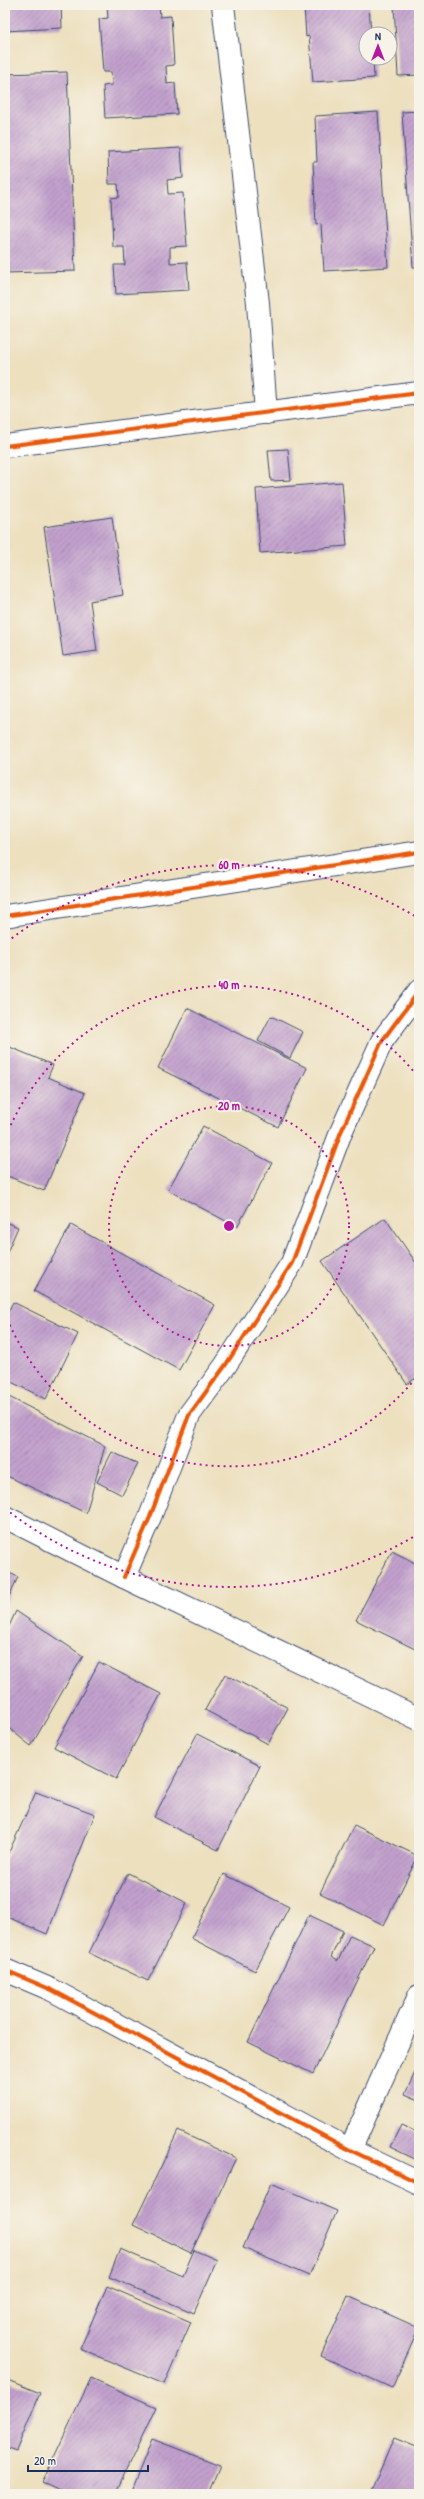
<svg xmlns="http://www.w3.org/2000/svg" width="424" height="2499" font-family="'Patrick Hand',sans-serif">
	<style>
		.building { fill: url(#building-hatch) }
		.lines { fill: none; stroke-linecap: round; stroke-linejoin: round }
		.minor-casing { stroke: #3a4a6d; stroke-width: 24 }
		.minor { stroke: #fff; stroke-width: 22 }
		.cycleway-casing { stroke: #f7f3e8; stroke-width: 6 }
		.cycleway { stroke: #e8590c; stroke-width: 4 }
		.ring { fill: none; stroke: #b5179e; stroke-width: 2; stroke-dasharray: 2 4 }
		.centre { fill: #b5179e; stroke: #f7f3e8; stroke-width: 2 }
		.ring-label { font-size: 12px; text-anchor: middle; font-weight: bold; fill: #b5179e; stroke: #f7f3e8; stroke-width: 4; stroke-linejoin: round; paint-order: stroke }
	</style>
	<defs>
		<pattern id="building-hatch" width="6" height="6" patternUnits="userSpaceOnUse"><rect width="6" height="6" fill="#c2a1cd"/><path d="M-1 1l2-2M0 6l6-6M5 7l2-2" fill="none" stroke="#9d84aa"/></pattern>
	</defs>
	<rect width="100%" height="100%" fill="#f7f3e8"/>
	<filter id="ink" filterUnits="userSpaceOnUse"><feTurbulence type="fractalNoise" baseFrequency=".025" numOctaves="2"/><feDisplacementMap in="SourceGraphic" scale="8" xChannelSelector="R" yChannelSelector="G"/><feConvolveMatrix kernelMatrix="1 2 1 2 8 2 1 2 1" color-interpolation-filters="sRGB"/></filter>
	<filter id="wash" filterUnits="userSpaceOnUse"><feTurbulence type="fractalNoise" baseFrequency=".012" numOctaves="4" result="noise"/><feDisplacementMap in="SourceGraphic" scale="16" xChannelSelector="R" yChannelSelector="G"/><feGaussianBlur stdDeviation="0.9" result="paint"/><feColorMatrix in="noise" values="0 0 0 0 0 0 0 0 0 0 0 0 0 0 0 0 0 1.4 0 .05"/><feComposite in="paint" operator="in"/></filter>
	<g filter="url(#wash)">
		<rect width="100%" height="100%" fill="#ede0bf"/>
		<g id="blocks">
			<g class="building">
				<polygon points="5,5 61,5 62,28 5,31"/>
				<polygon points="107,5 159,5 160,17 171,16 174,65 166,66 167,84 175,83 177,114 105,118 103,86 112,85 111,72 103,72 99,19 108,18"/>
				<polygon points="304,5 369,5 371,34 366,34 366,58 373,58 374,78 313,82 309,36 306,37"/>
				<polygon points="394,5 419,5 419,75 398,76"/>
				<polygon points="67,72 75,271 5,273 5,74"/>
				<polygon points="419,111 419,267 413,267 402,112"/>
				<polygon points="378,112 388,267 324,271 321,224 316,225 313,162 317,162 315,116"/>
				<polygon points="181,148 183,178 167,180 168,194 183,193 187,246 170,247 170,263 187,262 189,290 116,294 114,265 125,265 124,247 113,247 111,198 119,197 118,184 109,184 108,152"/>
				<polygon points="288,449 291,480 271,481 268,450"/>
				<polygon points="342,482 347,546 260,553 256,489"/>
				<polygon points="112,517 123,595 90,601 97,651 63,656 44,527"/>
				<polygon points="187,1008 307,1068 278,1127 158,1068"/>
				<polygon points="271,1016 303,1032 290,1058 258,1041"/>
				<polygon points="5,1045 53,1065 48,1077 85,1093 44,1191 5,1175"/>
				<polygon points="203,1126 272,1163 237,1227 168,1190"/>
				<polygon points="385,1218 419,1267 419,1376 407,1384 322,1261"/>
				<polygon points="5,1222 18,1227 5,1257"/>
				<polygon points="71,1225 215,1305 179,1370 34,1291"/>
				<polygon points="13,1302 78,1334 46,1399 5,1379 5,1318"/>
				<polygon points="5,1395 105,1446 86,1513 5,1475"/>
				<polygon points="112,1452 138,1464 122,1495 97,1482"/>
				<polygon points="392,1551 419,1565 419,1651 356,1620"/>
				<polygon points="5,1571 18,1577 5,1605"/>
				<polygon points="16,1611 83,1656 31,1746 5,1725 5,1635"/>
				<polygon points="99,1662 161,1694 116,1779 54,1747"/>
				<polygon points="225,1674 288,1708 268,1744 205,1710"/>
				<polygon points="197,1734 260,1766 218,1850 154,1817"/>
				<polygon points="36,1792 95,1814 47,1934 5,1916 5,1861"/>
				<polygon points="354,1825 418,1856 384,1925 320,1893"/>
				<polygon points="128,1873 187,1903 148,1981 89,1953"/>
				<polygon points="224,1874 289,1907 255,1971 191,1938"/>
				<polygon points="309,1915 343,1931 331,1957 338,1961 350,1935 374,1946 313,2074 248,2042"/>
				<polygon points="419,2064 419,2100 405,2094"/>
				<polygon points="401,2125 419,2133 419,2161 390,2147"/>
				<polygon points="178,2131 236,2158 191,2253 133,2225"/>
				<polygon points="271,2183 337,2211 309,2276 243,2248"/>
				<polygon points="120,2249 183,2276 194,2250 217,2260 194,2313 109,2277"/>
				<polygon points="107,2286 191,2322 164,2384 80,2349"/>
				<polygon points="348,2296 419,2328 392,2388 321,2356"/>
				<polygon points="91,2378 156,2407 115,2494 67,2494 42,2483"/>
				<polygon points="5,2379 40,2393 16,2451 5,2447"/>
				<polygon points="394,2438 419,2448 419,2494 370,2494"/>
				<polygon points="152,2439 220,2465 208,2494 130,2494"/>
			</g>
		</g>
	</g>
	<g filter="url(#ink)">
		<use href="#blocks" fill-opacity="0" stroke="#3a4a6d" stroke-width="1"/>
		<g class="lines">
			<defs>
				<g id="minor">
					<polyline points="223,5 258,303 266,413"/>
					<polyline points="5,446 419,393"/>
					<polyline points="5,916 419,852"/>
					<polyline points="5,1517 124,1577 419,1719"/>
					<polyline points="124,1577 150,1517 189,1415 225,1366 292,1263 341,1132 382,1041 419,991"/>
					<polyline points="5,1970 52,1990 350,2150 419,2183"/>
					<polyline points="350,2150 419,1996"/>
				</g>
			</defs>
			<use href="#minor" class="minor-casing"/>
			<use href="#minor" class="minor"/>
			<defs>
				<g id="cycleway">
					<polyline points="5,446 419,393"/>
					<polyline points="5,916 419,852"/>
					<polyline points="124,1577 150,1517 189,1415 225,1366 292,1263 341,1132 382,1041 419,991"/>
					<polyline points="5,1970 52,1990 350,2150 419,2183"/>
				</g>
			</defs>
			<use href="#cycleway" class="cycleway-casing"/>
			<use href="#cycleway" class="cycleway"/>
		</g>
	</g>
	<g class="ring">
		<circle cx="229" cy="1226" r="120"/>
		<path d="M419 1374A241 241 0 0 1 6 1316M6 1136A241 241 0 0 1 419 1078"/>
		<path d="M418 1534A361 361 0 0 1 7 1510M7 942A361 361 0 0 1 418 918"/>
	</g>
	<circle cx="229" cy="1226" r="6" class="centre"/>
	<g class="ring-label">
		<text x="229" y="869">60 m</text>
		<text x="229" y="989">40 m</text>
		<text x="229" y="1110">20 m</text>
	</g>
	<rect width="424" height="2499" fill="none" stroke="#f7f3e8" stroke-width="20"/>
	<g transform="translate(378 46)"><circle r="19" fill="#f7f3e8" stroke="#9fa5b1"/>
	<path d="M0-3L7 15L0 10L-7 15Z" fill="#b5179e"/>
	<text y="-6" font-size="11" font-weight="bold" text-anchor="middle" fill="#1b2f5e">N</text>
	</g>
	<path d="M28 2465v6h120v-6" fill="none" stroke="#1b2f5e" stroke-width="2"/>
	<text x="34" y="2465" font-size="12" fill="#1b2f5e" stroke="#f7f3e8" stroke-width="3" paint-order="stroke">20 m</text>
</svg>
